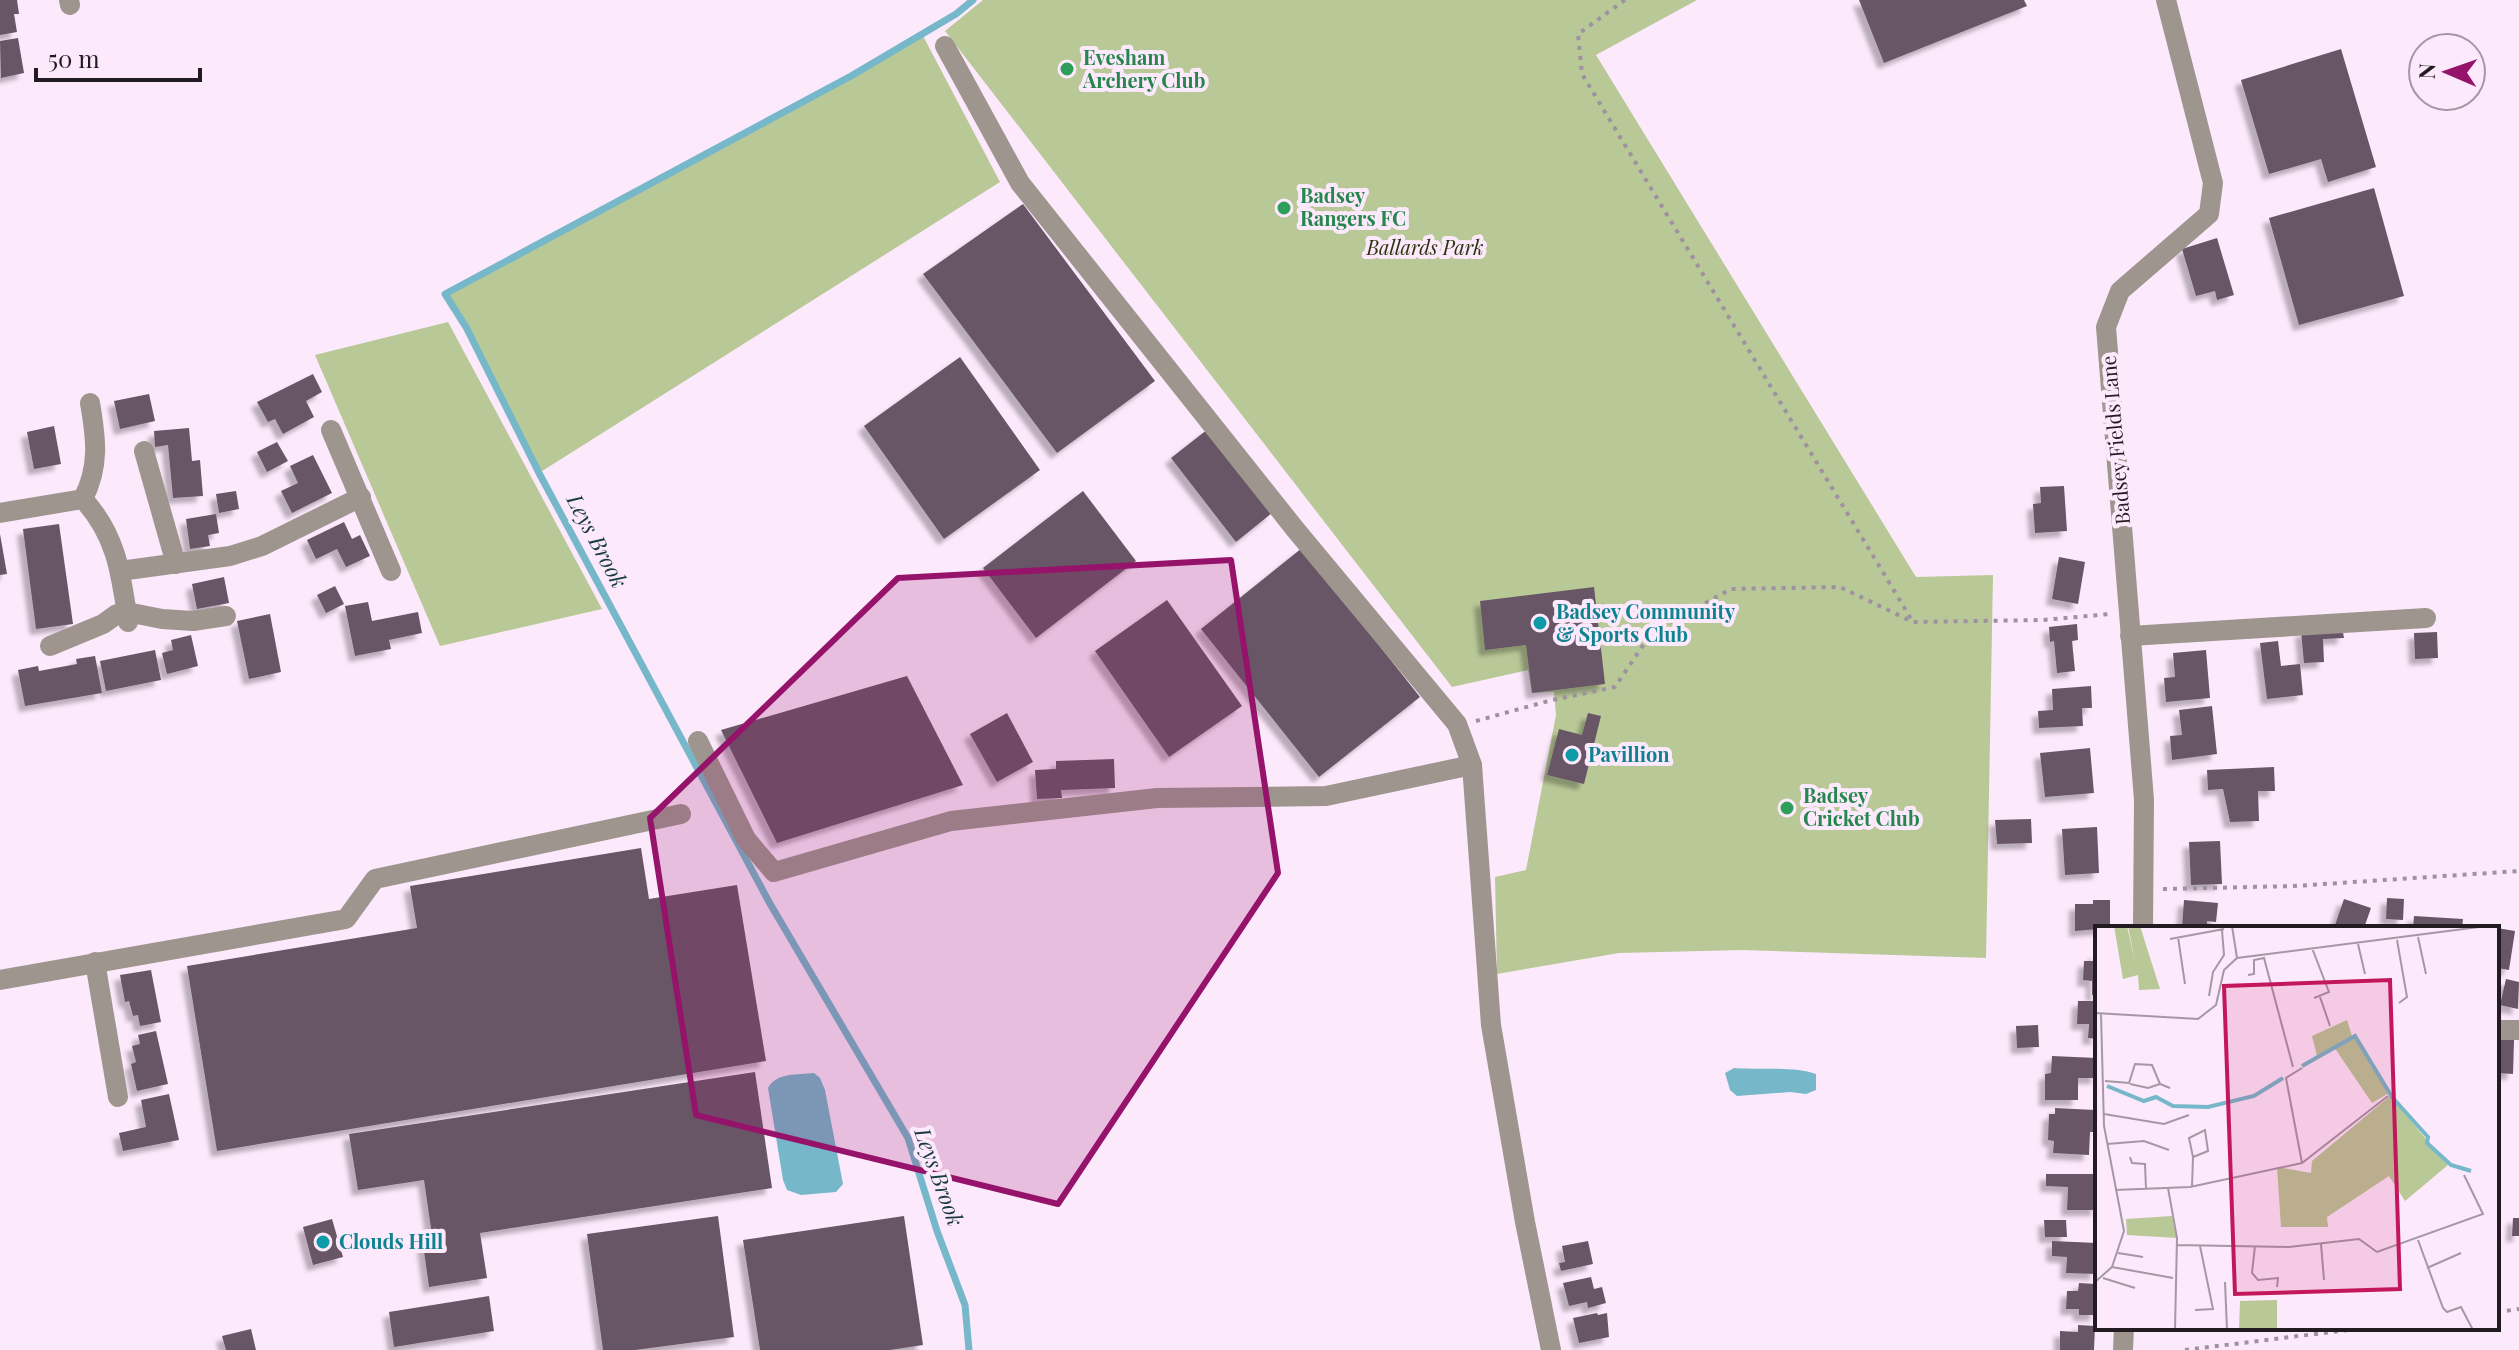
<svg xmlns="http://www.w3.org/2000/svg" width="2519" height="1350" font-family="'Playfair Display',serif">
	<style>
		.green { fill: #b9c897 }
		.water { fill: #76b8c9 }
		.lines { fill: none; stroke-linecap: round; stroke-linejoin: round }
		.stream { stroke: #76b8c9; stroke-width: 7 }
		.building { fill: #675666; filter: url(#shadow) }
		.path { stroke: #9f919f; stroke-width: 4; stroke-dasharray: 4 6; stroke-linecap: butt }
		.minor { stroke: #9e968e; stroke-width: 20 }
		.marked { fill: #96136b; fill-opacity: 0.2; stroke: #96136b; stroke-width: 6; stroke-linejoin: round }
		.leisure-dot { fill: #2e9e5b; stroke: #fde9fc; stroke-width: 3 }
		.culture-dot { fill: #0f9aa8; stroke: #fde9fc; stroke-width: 3 }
		.labels { text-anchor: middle; stroke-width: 8; stroke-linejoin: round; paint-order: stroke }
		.leisure-label { font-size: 20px; font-weight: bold; fill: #27864d; stroke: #fde9fc; text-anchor: start }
		.park-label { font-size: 20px; font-style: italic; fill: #2a330b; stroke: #fde9fc }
		.street-label { font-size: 20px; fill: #221b22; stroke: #fde9fc }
		.culture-label { font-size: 20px; font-weight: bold; fill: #0d838f; stroke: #fde9fc; text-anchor: start }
		.water-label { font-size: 22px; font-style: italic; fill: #193a41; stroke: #fde9fc }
		.inset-river { fill: none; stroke: #76b8c9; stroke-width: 4 }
		.inset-road { fill: none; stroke: #a597a5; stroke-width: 2 }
		.view { fill: #c2185b; fill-opacity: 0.15; stroke: #c2185b; stroke-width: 4 }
		.inset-edge { fill: none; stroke: #221b22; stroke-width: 4 }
	</style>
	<defs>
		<filter id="shadow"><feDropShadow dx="-6" dy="6" stdDeviation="2" flood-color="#0004"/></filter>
	</defs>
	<rect width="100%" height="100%" fill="#fde9fc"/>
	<g class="green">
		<polygon points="983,0 1697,0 1596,55 1916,577 1993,575 1986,958 1743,950 1619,953 1497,974 1495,877 1526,870 1556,715 1554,692 1532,693 1528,670 1452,687 945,31"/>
		<polygon points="922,34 1000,182 539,473 466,327 445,294 851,76"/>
		<polygon points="448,322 602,609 440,646 315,355"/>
	</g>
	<g class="water">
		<path d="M1734,1068C1758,1070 1794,1066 1816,1074V1090L1806,1094L1790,1092L1737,1096L1730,1090L1725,1073Z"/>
		<path d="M814,1073L820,1078L825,1090L843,1184L836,1192L801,1195L787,1190L783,1180L768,1088C777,1072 798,1075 814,1073Z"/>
	</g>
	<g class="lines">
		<polyline class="stream" points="969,1350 965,1305 937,1231 908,1138 769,902 539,473 466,327 445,294 851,76 956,14 973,0"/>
	</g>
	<g class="building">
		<polygon points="0,0 17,0 19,14 14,14 17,32 0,35"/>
		<polygon points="1859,0 2024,0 2027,6 1884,63"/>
		<polygon points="18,38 24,73 1,78 0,41"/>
		<polygon points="2341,49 2376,167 2328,182 2321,159 2269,174 2241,80"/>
		<polygon points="2374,188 2404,296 2299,325 2269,218"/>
		<polygon points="1023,204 1155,381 1057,453 923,274"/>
		<polygon points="2217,238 2234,295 2217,300 2215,291 2196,296 2182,249"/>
		<polygon points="960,357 1040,470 944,539 864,426"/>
		<polygon points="313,374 322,392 306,401 314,417 283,434 275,419 268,422 257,402"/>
		<polygon points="149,394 155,421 120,429 114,401"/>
		<polygon points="54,426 61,464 34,469 27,432"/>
		<polygon points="189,428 192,461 200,460 203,496 173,498 168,445 155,447 154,431"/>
		<polygon points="1208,429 1272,513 1236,542 1171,458"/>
		<polygon points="277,442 288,461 267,472 257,452"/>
		<polygon points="313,455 332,493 292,513 281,491 298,483 290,466"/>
		<polygon points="2064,486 2067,531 2035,533 2033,504 2041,503 2040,487"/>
		<polygon points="236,491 239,509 219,513 216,494"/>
		<polygon points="1083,491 1136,561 1036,638 983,568"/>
		<polygon points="216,514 219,533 208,535 210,546 190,549 186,519"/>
		<polygon points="344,522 352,539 360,535 370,556 346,567 337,549 316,559 307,540"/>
		<polygon points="59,524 73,624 36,629 23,529"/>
		<polygon points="0,534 7,574 0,575"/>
		<polygon points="1302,548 1420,697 1319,777 1201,629"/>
		<polygon points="2059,557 2085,562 2078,604 2052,599"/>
		<polygon points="224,577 229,603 197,609 192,584"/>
		<polygon points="335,586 344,604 326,613 317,595"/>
		<polygon points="1594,587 1605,684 1532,693 1526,645 1485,650 1480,601"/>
		<polygon points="1167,600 1242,706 1169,757 1095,651"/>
		<polygon points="368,602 372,621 418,612 422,633 389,640 391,649 355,656 345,606"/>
		<polygon points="270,614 281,672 249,679 237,621"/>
		<polygon points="2077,624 2078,640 2072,641 2075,671 2057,673 2054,641 2050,642 2049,627"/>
		<polygon points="2342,627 2344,638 2323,639 2324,662 2304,663 2301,631"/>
		<polygon points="2437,632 2438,658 2415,659 2414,633"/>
		<polygon points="191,635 198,666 167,674 162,653 173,650 171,640"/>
		<polygon points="2278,641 2281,666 2300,664 2303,695 2267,699 2260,643"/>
		<polygon points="155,650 161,680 106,691 100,661"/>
		<polygon points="2206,650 2210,698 2166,702 2164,678 2175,677 2173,653"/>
		<polygon points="95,656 102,693 25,706 18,670 38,666 39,671 77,664 76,659"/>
		<polygon points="907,676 963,785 777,843 721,730"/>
		<polygon points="2091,686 2092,708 2082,708 2083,726 2039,728 2038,711 2053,710 2052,689"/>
		<polygon points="2212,706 2217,754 2172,760 2170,736 2182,735 2179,710"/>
		<polygon points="1007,713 1033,762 997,782 970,734"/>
		<polygon points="1588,713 1601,716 1584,784 1547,775 1559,729 1582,735"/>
		<polygon points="2090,748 2094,793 2045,797 2040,753"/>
		<polygon points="1114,759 1115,788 1061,790 1062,798 1037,799 1035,770 1056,769 1056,761"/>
		<polygon points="2274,767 2275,791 2258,791 2259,821 2230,822 2223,789 2208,790 2207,770"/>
		<polygon points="2031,819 2032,843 1997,844 1995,820"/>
		<polygon points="2097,827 2099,873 2065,875 2062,829"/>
		<polygon points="2220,841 2222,884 2191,885 2189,842"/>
		<polygon points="641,848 649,899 737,885 766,1061 217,1151 187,966 417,928 410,886"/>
		<polygon points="2387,898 2404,899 2403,920 2386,919"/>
		<polygon points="2344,899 2371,908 2364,928 2334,928"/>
		<polygon points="2093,900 2110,900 2110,928 2075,931 2075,904 2093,904"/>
		<polygon points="2184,900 2218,903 2216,922 2207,921 2207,928 2182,928"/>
		<polygon points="2414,916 2463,919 2462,928 2413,928"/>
		<polygon points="2497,928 2515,931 2509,970 2497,968"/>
		<polygon points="2094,953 2097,953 2097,995 2092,995 2092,981 2083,980 2084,961 2094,961"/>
		<polygon points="151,970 161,1022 140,1026 138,1015 133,1016 129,1001 125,1002 120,975"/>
		<polygon points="2506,979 2519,982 2518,1009 2500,1005"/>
		<polygon points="2078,1001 2097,1001 2097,1039 2088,1038 2089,1024 2077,1024"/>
		<polygon points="2038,1025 2039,1047 2017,1048 2016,1026"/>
		<polygon points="156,1031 168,1084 137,1091 131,1064 136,1062 132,1046 140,1044 138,1035"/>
		<polygon points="2497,1039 2514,1040 2513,1074 2497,1073"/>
		<polygon points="2052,1056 2097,1058 2097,1078 2078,1078 2078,1100 2045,1100 2045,1074 2051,1073"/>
		<polygon points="755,1072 772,1188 480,1233 487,1278 429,1287 423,1244 433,1242 424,1180 358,1190 349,1134"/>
		<polygon points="169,1094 179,1140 123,1151 119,1133 146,1127 141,1100"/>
		<polygon points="2055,1108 2095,1110 2094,1132 2090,1132 2089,1155 2053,1153 2054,1141 2048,1140 2049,1114 2055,1114"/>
		<polygon points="2046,1174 2097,1174 2097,1210 2067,1210 2068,1187 2046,1186"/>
		<polygon points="718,1216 734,1337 635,1350 603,1350 587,1234"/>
		<polygon points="904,1216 923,1345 890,1350 760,1350 743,1240"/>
		<polygon points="2513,1218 2519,1218 2519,1236 2512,1236"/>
		<polygon points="332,1219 343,1257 313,1265 303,1227"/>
		<polygon points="2044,1220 2066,1220 2067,1237 2045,1237"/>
		<polygon points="1588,1241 1593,1264 1561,1271 1559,1263 1565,1262 1562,1246"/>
		<polygon points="2052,1241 2097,1243 2096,1274 2066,1273 2067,1257 2052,1256"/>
		<polygon points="1591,1277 1594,1289 1602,1287 1606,1303 1588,1308 1587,1302 1569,1306 1563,1283"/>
		<polygon points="2079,1283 2096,1284 2096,1315 2079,1315 2079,1309 2066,1309 2067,1291 2078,1291"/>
		<polygon points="489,1296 494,1331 394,1347 389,1312"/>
		<polygon points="1597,1313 1598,1315 1607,1313 1609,1337 1579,1343 1573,1318"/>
		<polygon points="2078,1325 2095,1326 2094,1350 2060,1350 2060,1331 2078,1332"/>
		<polygon points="251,1329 256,1350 226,1350 222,1336"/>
	</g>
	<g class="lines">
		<g class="path">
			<polyline points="1625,0 1578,34 1582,74 1913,622"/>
			<polyline points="1476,721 1552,700 1615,687 1652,632 1731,589 1840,587 1913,622 2043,620 2110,614"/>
			<polyline points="2163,889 2294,886 2519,871"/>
			<polyline points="2497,1312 2519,1309"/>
			<polyline points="2185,1350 2364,1328"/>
		</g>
		<g class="minor">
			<polyline points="69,0 70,5"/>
			<polyline points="945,46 1020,183 1295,529 1457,724 1472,765 1491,1025 1525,1222 1551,1350"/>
			<polyline points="331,430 391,571"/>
			<polyline points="144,451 176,564"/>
			<path d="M83,499C100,466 96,438 90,403"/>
			<path d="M0,513L83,499C117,536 121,574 128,622"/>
			<polyline points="120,571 230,556 262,546 361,497"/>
			<polyline points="2130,636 2426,618"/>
			<polyline points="50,646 103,624 117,614 127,612 162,619 193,621 226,616"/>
			<polyline points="698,741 746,839 774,872 951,821 1157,798 1326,796 1472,765"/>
			<polyline points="2143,928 2144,800 2106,327 2120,291 2209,214 2213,183 2166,0"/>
			<polyline points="95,962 118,1097"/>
			<polyline points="0,980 346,919 375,879 681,814"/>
			<polyline points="2497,1030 2519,1030"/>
			<polyline points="2123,1350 2124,1328"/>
		</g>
	</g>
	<path class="marked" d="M1231,560L1278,873L1058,1204L696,1115L650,818L898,578Z"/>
	<g class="leisure-dot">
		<circle cx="1067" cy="69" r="8"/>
		<circle cx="1284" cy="208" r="8"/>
		<circle cx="1787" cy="808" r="8"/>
	</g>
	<g class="culture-dot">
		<circle cx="1540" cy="623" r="8"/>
		<circle cx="1572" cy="755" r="8"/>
		<circle cx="323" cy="1242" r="8"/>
	</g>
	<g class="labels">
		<g class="leisure-label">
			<text x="1083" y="65">Evesham<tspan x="1083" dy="23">Archery Club</tspan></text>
			<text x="1300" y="203">Badsey<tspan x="1300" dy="23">Rangers FC</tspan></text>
			<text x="1803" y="803">Badsey<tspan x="1803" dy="23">Cricket Club</tspan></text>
		</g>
		<g class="park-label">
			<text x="1425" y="255">Ballards Park</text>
		</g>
		<g class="street-label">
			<text transform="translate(2116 440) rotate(-95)" y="7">Badsey Fields Lane</text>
		</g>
		<g class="culture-label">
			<text x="1556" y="619">Badsey Community<tspan x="1556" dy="23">&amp; Sports Club</tspan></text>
			<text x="1588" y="762">Pavillion</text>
			<text x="339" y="1249">Clouds Hill</text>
		</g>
		<g class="water-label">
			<text transform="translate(597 541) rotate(62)" y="8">Leys Brook</text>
			<text transform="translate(939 1177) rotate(70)" y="8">Leys Brook</text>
		</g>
	</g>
	<g transform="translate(2095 926)">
		<rect width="404" height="404" fill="#fde9fc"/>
		<path d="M19,0H32L40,36L33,0H45L65,63L44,64L43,49L28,53ZM252,94L257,110L242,120L260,110L294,167L277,177L239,121L222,130L217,110ZM295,170L353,239L310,275L294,250L232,291L233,301H186L182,241L216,247L217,235ZM77,290L82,312L32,309L31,293ZM182,374V404H144L145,375Z" fill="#b9c897"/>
		<path class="inset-river" d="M207,140L260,110L297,171L333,211L332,217L356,239L376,245M12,160L49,175L61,171L78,180L113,181L159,170L188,152"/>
		<path class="inset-road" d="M137,0L142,32M83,11L90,58M323,11L331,48M75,13L129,3M302,14L312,71L304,77M263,18L270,48M217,22L234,66L219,72M153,49L159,48V34L169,32L198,141M114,70L118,46L129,29L127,4M225,71L235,100M0,87L103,93L121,79L129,44L142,32L392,0M207,142L191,152L207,237M10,155L34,157L40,138L57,139L65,158L75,162M35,158L53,162L65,158M9,188L69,198L94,189M12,218L49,215L74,224M35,231L37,237L50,238L51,263M97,261L98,231L113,225L110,204L94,212L98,231M73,262L82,312L80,404M20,264L95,261L207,237L293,170M323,314L348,382L352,386L366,381L378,404M226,318L229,354M81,319L194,321L264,313L282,326L388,288L369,249M160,320L157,347L163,354L183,352L182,361M23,327L48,331M17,341L78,352M332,342L366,327M8,352L40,362M0,356L17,341L29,305L9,200L6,88M130,356L132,404M100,384L118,383L105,320"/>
		<path class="view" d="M295,54L305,363L140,368L129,60Z"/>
		<rect width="404" height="404" class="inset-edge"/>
	</g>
	<g transform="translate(2447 72) rotate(272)"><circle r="38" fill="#fde9fc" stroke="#a597a5" stroke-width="2"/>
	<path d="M0-6L14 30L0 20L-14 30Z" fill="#96136b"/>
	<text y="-12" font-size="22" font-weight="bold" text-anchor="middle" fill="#221b22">N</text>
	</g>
	<path d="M36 68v12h164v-12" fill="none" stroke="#221b22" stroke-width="4"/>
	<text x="48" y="68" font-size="24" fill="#221b22" stroke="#fde9fc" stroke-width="6" paint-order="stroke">50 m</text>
</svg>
